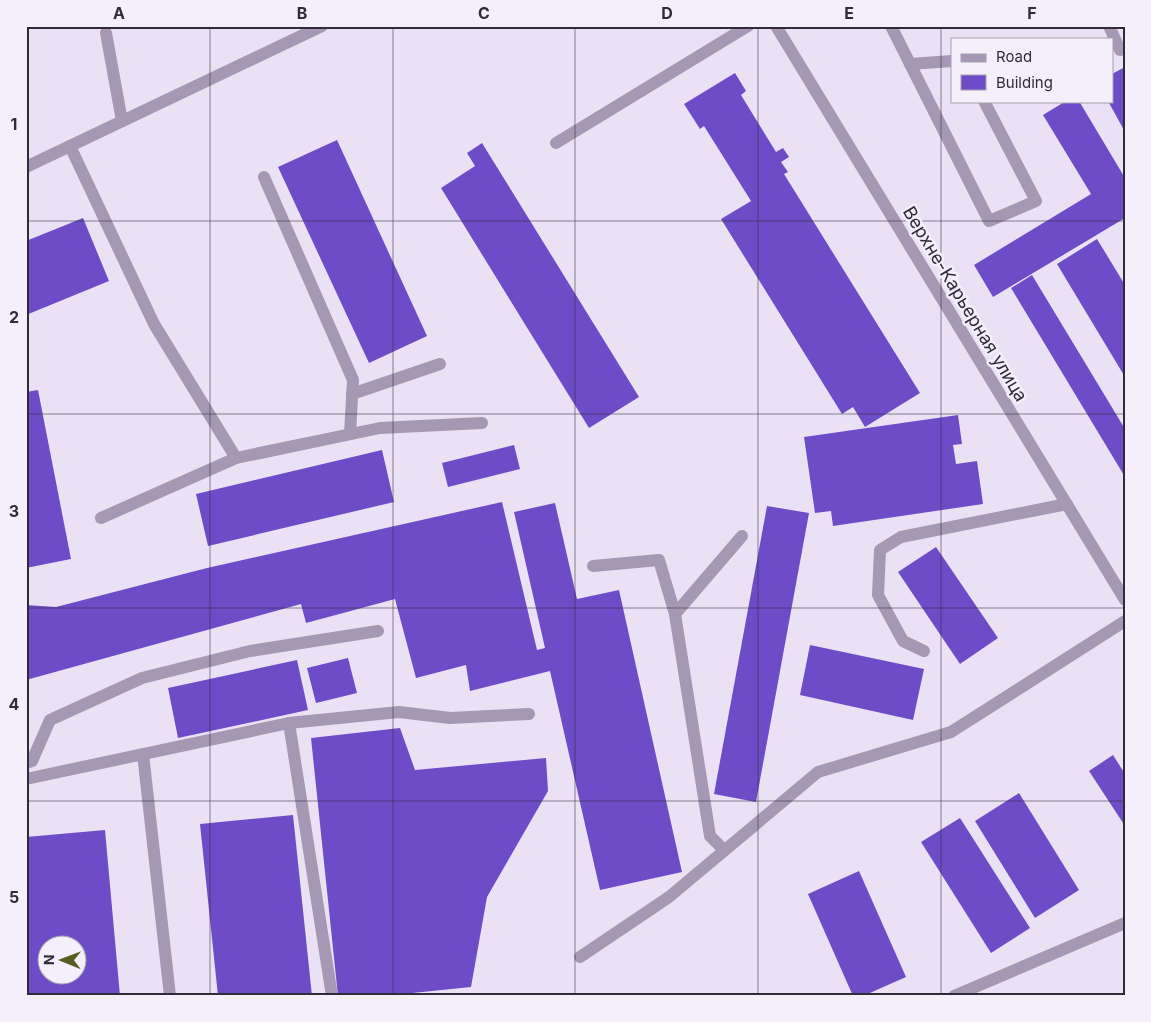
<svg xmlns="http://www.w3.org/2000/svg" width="1151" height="1022" font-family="Inter,sans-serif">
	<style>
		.building { fill: #6e4cc7; fill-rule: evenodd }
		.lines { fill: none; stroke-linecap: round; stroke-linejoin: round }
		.service { stroke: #a697b5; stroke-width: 12 }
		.minor { stroke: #a697b5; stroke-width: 12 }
		.tertiary { stroke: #a697b5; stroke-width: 12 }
		.grid { fill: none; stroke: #302b3a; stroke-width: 1; stroke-opacity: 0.55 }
		.labels { text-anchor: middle; stroke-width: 5; stroke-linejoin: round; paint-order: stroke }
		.street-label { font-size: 18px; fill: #302b3a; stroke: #f5eefb }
		.neatline { fill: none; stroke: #302b3a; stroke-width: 2 }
		.grid-label { font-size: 16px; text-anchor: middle; font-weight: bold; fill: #302b3a }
	</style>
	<rect width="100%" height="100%" fill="#ebe1f4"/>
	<g class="building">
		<polygon points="1125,67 1125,132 1108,101 1112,101 1112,74"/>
		<polygon points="735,73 746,91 741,95 776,152 783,148 789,157 781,162 788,172 784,174 920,393 865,427 853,407 842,414 721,219 751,201 704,126 700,129 684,104"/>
		<polygon points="1066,101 1079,101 1125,178 1125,218 993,297 974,265 1091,194 1043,115"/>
		<polygon points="337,140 427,336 369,363 278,167"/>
		<polygon points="482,143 639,397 589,428 441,188 475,166 467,153"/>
		<polygon points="83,218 109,281 26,315 26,241"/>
		<polygon points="1097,239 1125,285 1125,377 1057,264"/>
		<polygon points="1032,275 1125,429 1125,477 1011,288"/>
		<polygon points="38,390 71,559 26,568 26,392"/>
		<polygon points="958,415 962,444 953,445 956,464 977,461 983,504 833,526 831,511 815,513 804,437"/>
		<polygon points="514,445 520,469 448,487 442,463"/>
		<polygon points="382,450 394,502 208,546 196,494"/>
		<polygon points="502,502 537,650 545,648 514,512 555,503 577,599 619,590 682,872 600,890 550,671 470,691 466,665 416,678 395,599 306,623 301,604 26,680 26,605 56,607 207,568"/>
		<polygon points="767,506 809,513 756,802 714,794"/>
		<polygon points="936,547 998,638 960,664 898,572"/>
		<polygon points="810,645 924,669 913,720 800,695"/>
		<polygon points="348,658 357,693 316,703 307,668"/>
		<polygon points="297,660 308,710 178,738 168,688"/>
		<polygon points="400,728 415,770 546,758 548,791 487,897 471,987 383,996 338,996 311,738"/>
		<polygon points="1113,755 1125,774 1125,826 1089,771"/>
		<polygon points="1019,793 1079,890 1035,918 975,821"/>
		<polygon points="293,815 312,996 218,996 200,824"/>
		<polygon points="960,818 1030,928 991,953 921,842"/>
		<path d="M105,830L120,996H29L26,964V837ZM48,944H78V974H48Z"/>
		<polygon points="859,871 906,977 863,996 853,996 808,894"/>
	</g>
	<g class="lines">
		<g class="service">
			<polyline points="891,26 989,221 1036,201 984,101"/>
			<polyline points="1109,26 1120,50"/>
			<polyline points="106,33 122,121"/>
			<polyline points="910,64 952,61"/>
			<polyline points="556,143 748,26"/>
			<polyline points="70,146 154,324 236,458"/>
			<polyline points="264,177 353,380 350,434"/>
			<polyline points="352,394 440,364"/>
			<polyline points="101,518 236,458 380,428 482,423"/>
			<polyline points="593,566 659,560 675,614"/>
			<polyline points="924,651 903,641 878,595 880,550 901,537 1067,504"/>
			<polyline points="289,723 332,996"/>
			<polyline points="143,754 170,996"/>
			<polyline points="26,763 32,761 50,720 142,678 250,651 378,631"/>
			<polyline points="26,779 289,723 399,712 450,718 529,714"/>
			<polyline points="723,849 710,836 675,614 742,536"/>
			<polyline points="580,957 669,897 818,772 951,732 1125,621"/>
			<polyline points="954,996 1125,923"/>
		</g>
		<polyline class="minor" points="26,167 322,26"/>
		<polyline class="tertiary" points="776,26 1125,600"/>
	</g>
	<path class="grid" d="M210,26V996M393,26V996M575,26V996M758,26V996M941,26V996M26,221H1125M26,414H1125M26,608H1125M26,801H1125"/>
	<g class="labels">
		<g class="street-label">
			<text transform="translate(965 304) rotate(59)" y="6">Верхне-Карьерная улица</text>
		</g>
	</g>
	<rect width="1151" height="1022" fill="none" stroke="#f5eefb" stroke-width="55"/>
	<rect x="951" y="38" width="162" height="65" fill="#f5eefb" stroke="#a6a0ae"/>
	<rect x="961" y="54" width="25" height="8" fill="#a697b5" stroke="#a6a0ae"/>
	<text x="996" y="62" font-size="15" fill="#302b3a">Road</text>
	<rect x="961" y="75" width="25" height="15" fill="#6e4cc7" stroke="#a6a0ae"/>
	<text x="996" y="88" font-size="15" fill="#302b3a">Building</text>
	<g transform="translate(62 960) rotate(271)"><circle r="24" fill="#f5eefb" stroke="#a6a0ae"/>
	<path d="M0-4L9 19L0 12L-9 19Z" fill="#575d1f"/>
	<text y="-8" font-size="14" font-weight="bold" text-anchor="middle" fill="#302b3a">N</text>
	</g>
	<rect x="28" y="28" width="1096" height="966" class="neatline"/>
	<g class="grid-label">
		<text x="119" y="19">A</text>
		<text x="302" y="19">B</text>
		<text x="484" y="19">C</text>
		<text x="667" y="19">D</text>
		<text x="849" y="19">E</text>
		<text x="1032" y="19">F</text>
		<text x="14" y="130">1</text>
		<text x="14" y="323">2</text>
		<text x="14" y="517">3</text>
		<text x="14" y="710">4</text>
		<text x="14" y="903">5</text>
	</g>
</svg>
